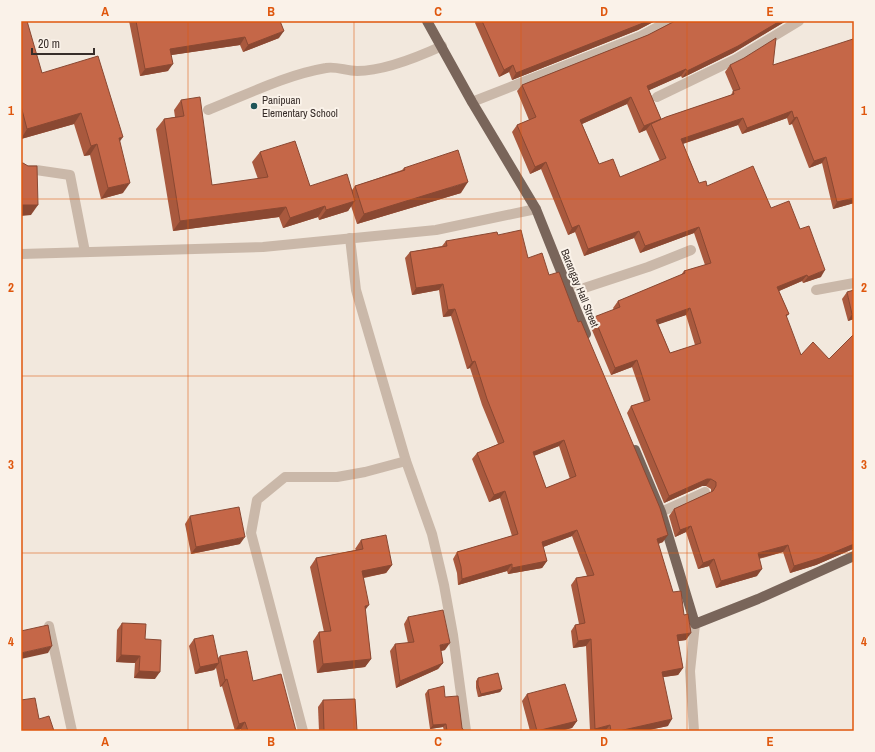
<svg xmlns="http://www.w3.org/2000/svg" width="875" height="752" font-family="'Archivo Narrow',sans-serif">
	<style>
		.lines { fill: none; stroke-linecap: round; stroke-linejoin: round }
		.minor { stroke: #cab8a9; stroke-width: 10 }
		.major { stroke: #79655a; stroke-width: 10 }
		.wall { fill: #a9593e; fill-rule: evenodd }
		.shaded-wall { fill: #8a4832 }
		.building { fill: #c56748; stroke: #8a4832; fill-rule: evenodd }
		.grid { fill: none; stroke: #df570d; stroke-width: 1; stroke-opacity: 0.55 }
		.poi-dot { fill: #1e5559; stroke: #faf2e9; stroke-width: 1.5 }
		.labels { text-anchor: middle; stroke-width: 4; stroke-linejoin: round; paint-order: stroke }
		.poi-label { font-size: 11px; fill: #372d29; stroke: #faf2e9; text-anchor: start }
		.street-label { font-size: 11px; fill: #372d29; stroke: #faf2e9 }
		.neatline { fill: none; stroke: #df570d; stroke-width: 1.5 }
		.grid-label { font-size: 13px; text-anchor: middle; font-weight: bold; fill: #df570d }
	</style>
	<rect width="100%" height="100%" fill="#f2e8dd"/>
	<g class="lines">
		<g class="minor">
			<polyline points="657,97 736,59 799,21"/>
			<polyline points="472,102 641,36 669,21"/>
			<path d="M208,110C246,95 285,75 326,68C336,66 346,71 357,71C382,71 418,57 442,46"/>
			<polyline points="21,170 36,170 70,175 85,252"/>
			<polyline points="350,238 356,290 406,461 432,534 444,585 453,635 466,731"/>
			<polyline points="21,254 263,247 436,230 536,209"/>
			<polyline points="816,290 854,283"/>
			<polyline points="569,293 648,267 691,250"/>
			<polyline points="661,512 705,492"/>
			<polyline points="49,626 72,731"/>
			<polyline points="303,731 251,533 257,500 285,477 337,477 365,472 406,461"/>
			<polyline points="694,731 690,671 695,624"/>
		</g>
		<g class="major">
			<polyline points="427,21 472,102 536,209 586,334"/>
			<polyline points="635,450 661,512 695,624 758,599 854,556"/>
		</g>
	</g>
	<g class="wall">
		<polygon points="21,21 42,73 120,141 123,193 101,199 90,155 84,156 74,124 21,139"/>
		<polygon points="129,21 280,21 279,38 243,52 240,45 171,55 168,71 140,76"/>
		<polygon points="476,21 655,21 638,30 512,80 509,72 499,77 475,23"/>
		<path d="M675,21H786L733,53L682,78L681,76L649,90L661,119L731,95L733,91L725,72L730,65H773L854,43V203L833,209L822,163L809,168L792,124L789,125L787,118L742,134L738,125L683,144L699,183L771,208L800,229L821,277L803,283L802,281L779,291L789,314L786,317L853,549L816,565L790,573L783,552L759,559L757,576L716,588L709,566L698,569L686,532L675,537L669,516L674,509L711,492V489L706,486H702L664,503L627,413L631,406L644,402L632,367L611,375L589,323L594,317L614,310L613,308L618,301L681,275L684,271L705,265L694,233L640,253L634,238L584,256L575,232L568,235L541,169L530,174L512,132L517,125L529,120L517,91L522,85L648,35ZM627,104L639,133L646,130L660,161L620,177L599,164L582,124ZM686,315L695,345L670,353L658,324Z"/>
		<polygon points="181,100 212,185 258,179 252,162 260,152 310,186 352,190 355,186 402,170 404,168 461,193 357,224 351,206 348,211 319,220 318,217 283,228 279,217 173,231 156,129 164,119 175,117 174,110"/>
		<path d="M498,235L528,258L549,275L578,322L663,542L658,544L686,640L678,641L683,668L678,675L663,677L668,726L644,731H590L586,646L573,648L571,631L575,625L579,624L571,585L576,578L587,576L572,536L543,547L547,561L542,568L508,574L507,571L458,585L457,573L453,559L457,552L512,536L500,498L489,502L472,459L477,453L498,444L482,405L470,368L467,369L451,316L443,317L439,290L412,295L405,258L410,252L442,246L446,241ZM559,446L570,479L546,488L534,456Z"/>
		<polygon points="847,292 854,319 848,321 842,299"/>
		<polygon points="190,516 240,544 191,554 185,524"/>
		<polygon points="361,540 392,565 386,573 364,578 365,610 371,659 365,667 317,673 313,641 319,632 324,632 310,567 316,558 356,550 355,549"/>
		<polygon points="408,617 445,650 441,651 443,663 438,669 396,688 390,651 395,644 408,643 404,624"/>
		<polygon points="122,623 145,639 155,679 134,678 135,663 116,662 117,630"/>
		<polygon points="194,639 218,658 220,656 253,681 296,731 241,731 241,729 235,731 222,686 220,687 216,668 214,670 195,674 189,646"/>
		<polygon points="478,678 502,689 500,692 478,697 476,688 476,681"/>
		<polygon points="428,690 445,697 462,728 464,731 444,731 443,727 430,729 425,694"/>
		<polygon points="527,694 577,721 572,728 560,731 530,731 522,701"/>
		<polygon points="323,700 357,731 319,731 318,707"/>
	</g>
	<g class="shaded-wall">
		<polygon points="647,21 655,21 638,30 512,80 516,73"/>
		<polygon points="780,21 786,21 733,53 682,78 687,71"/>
		<polygon points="284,31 279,38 243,52 248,45"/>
		<polygon points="245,37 240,45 165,56 170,49"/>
		<polygon points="173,64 168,71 140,76 145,69"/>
		<polygon points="513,65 509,72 499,77 504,70"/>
		<polygon points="686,69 681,76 643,93 647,86"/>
		<polygon points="631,97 627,104 575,127 580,120"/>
		<polygon points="792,111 787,118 742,134 747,128"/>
		<polygon points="81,113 74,124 21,139 27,129"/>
		<polygon points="797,117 792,124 789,125 794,118"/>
		<polygon points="743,118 738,125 676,146 681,139"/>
		<polygon points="661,119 651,124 646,130 639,133 644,126"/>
		<polygon points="123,137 116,147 119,138"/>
		<polygon points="97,144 90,155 84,156 91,146"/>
		<polygon points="826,157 822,163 809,168 814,161"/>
		<polygon points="546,162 541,169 530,174 535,167"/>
		<polygon points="468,182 461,193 357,224 364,214"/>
		<polygon points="130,183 123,193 101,199 108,188"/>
		<polygon points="854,198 854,203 833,209 837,202"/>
		<polygon points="355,201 348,211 319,220 326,210"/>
		<polygon points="21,205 38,205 31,215 21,216"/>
		<polygon points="325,206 318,217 283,228 290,218"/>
		<polygon points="286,207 279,217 173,231 180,221"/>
		<polygon points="579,225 575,232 568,235 572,228"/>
		<polygon points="699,227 694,233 640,253 645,246"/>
		<polygon points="639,231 634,238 584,256 588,249"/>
		<polygon points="825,270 821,277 803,283 808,277"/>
		<polygon points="807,275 802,281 772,294 777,287"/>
		<polygon points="443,284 439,290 412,295 416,288"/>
		<polygon points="690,308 686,315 651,327 656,320"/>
		<polygon points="455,309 451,316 443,317 448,310"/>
		<polygon points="854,313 854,319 848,321 852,314"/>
		<polygon points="637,360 632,367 611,375 615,368"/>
		<polygon points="475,361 470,368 467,369 472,362"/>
		<polygon points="564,440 559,446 528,458 533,452"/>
		<polygon points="707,479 711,479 706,486 702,486 664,503 669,496"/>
		<polygon points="505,491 500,498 489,502 494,495"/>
		<polygon points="691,526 686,532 675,537 680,530"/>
		<polygon points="577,530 572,536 538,549 542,542"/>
		<polygon points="668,535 663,542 652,546 657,539"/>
		<polygon points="245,537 240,544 191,554 196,547"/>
		<polygon points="854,544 854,548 853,549 816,565 790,573 794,566"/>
		<polygon points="788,545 783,552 753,560 758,553"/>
		<polygon points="714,559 709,566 698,569 703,563"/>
		<polygon points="547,561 542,568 508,574 512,568"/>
		<polygon points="512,564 507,571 458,585 462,579"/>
		<polygon points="392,565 386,573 356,579 362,571"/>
		<polygon points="762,569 757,576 716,588 721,581"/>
		<polygon points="369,605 363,613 365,606"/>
		<polygon points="691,633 686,640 672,642 677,635"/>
		<polygon points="591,639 586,646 573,648 578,641"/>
		<polygon points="450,643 445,650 435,652 440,645"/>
		<polygon points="52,646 48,653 21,659 21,653"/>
		<polygon points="121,655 140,656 135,663 116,662"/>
		<polygon points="371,659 365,667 317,673 323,664"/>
		<polygon points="219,663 214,670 195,674 200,667"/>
		<polygon points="443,663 438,669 396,688 400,681"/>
		<polygon points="683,668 678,675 657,678 662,672"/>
		<polygon points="139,671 160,672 155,679 134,678"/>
		<polygon points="227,679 222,686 220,687 225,680"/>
		<polygon points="502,689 500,692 478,697 481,694"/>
		<polygon points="672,719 668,726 644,731 619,731"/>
		<polygon points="577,721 572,728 560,731 537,731"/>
		<polygon points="245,722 241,729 235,731 239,724"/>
		<polygon points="446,724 443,727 430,729 433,725"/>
		<polygon points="610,725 605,731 594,731 595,729"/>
	</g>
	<g class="building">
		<polygon points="21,21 27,21 42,73 98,56 123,137 119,138 130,183 108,188 97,144 91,146 81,113 27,129 21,106"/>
		<polygon points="136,21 280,21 284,31 248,45 245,37 170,49 173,64 145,69"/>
		<polygon points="482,21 647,21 643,23 516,73 513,65 504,70"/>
		<path d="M675,21H780L738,46L687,71L686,69L647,86L661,119L644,126L631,97L580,120L599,164L613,159L620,177L666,158L651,124L666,117L734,94L733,91L740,89L730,65L744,58L776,38L773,65L853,39L854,43V198L837,202L826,157L814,161L797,117L794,118L792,111L747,128L743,118L681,139L699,183L706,181L707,186L753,166L771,208L789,201L800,229L809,226L825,270L808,277L807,275L777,287L789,314L786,315L801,355L813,342L829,359L854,334V530H853L854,533V544L820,558L794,566L788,545L758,553L762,569L721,581L714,559L703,563L691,526L680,530L674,509L713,491L716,486V482L711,479H707L669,496L631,406L650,400L637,360L615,368L594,317L620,307L618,301L685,273L684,271L711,263L699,227L645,246L639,231L588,249L579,225L572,228L546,162L535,167L517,125L536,117L522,85L648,35ZM690,308L701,343L670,353L656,320Z"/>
		<polygon points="200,97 212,185 268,177 260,152 295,141 310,186 347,174 355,201 326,210 325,206 290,218 286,207 180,221 164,119 184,116 181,100"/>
		<polygon points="458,150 468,182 364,214 355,186 405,170 404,168"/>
		<polygon points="21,163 23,163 28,166 37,166 38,205 21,205"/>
		<path d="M521,230L528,258L542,253L549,275L559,272L578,322L581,321L660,508L668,535L657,539L673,592L681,591L684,615L688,614L691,633L677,635L683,668L662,672L672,719L619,731H611L610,725L595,729L591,639L578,641L575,625L585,623L576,578L594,575L577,530L542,542L547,561L512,568V564L462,579L461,567L457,552L518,534L505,491L494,495L477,453L504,442L487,399L475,361L472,362L455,309L448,310L443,284L416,288L410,252L447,246L446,241L497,232L498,235ZM564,440L576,476L546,488L533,452Z"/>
		<polygon points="854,290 854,313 852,314 847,292"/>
		<polygon points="239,507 245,537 196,547 190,516"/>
		<polygon points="386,535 392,565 362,571 369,605 365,606 371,659 323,664 319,632 331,631 316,558 363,549 361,540"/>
		<polygon points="443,610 450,643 440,645 443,663 400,681 395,644 414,642 408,617"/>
		<polygon points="122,623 146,624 145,639 161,640 160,672 139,671 140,656 121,655"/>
		<polygon points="48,625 52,646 21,653 21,631"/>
		<polygon points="213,635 219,663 200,667 194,639"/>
		<polygon points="247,651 253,681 281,674 296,731 248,731 245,722 239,724 227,679 225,680 220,656"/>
		<polygon points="498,673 502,689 481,694 478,685 478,678"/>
		<polygon points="565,684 577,721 537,731 527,694"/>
		<polygon points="444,686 445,697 458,696 462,728 464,731 447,731 446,724 433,725 428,690"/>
		<polygon points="35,698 39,719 49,716 54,731 21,731 21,700"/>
		<polygon points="355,699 357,731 324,731 323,700"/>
	</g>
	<path class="grid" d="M188,21V731M354,21V731M521,21V731M687,21V731M21,199H854M21,376H854M21,553H854"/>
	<circle class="poi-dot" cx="254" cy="106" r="4"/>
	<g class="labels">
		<g class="poi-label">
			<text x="262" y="104">Panipuan<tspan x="262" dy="13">Elementary School</tspan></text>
		</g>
		<g class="street-label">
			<text transform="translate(580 288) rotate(68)" y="4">Barangay Hall Street</text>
		</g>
	</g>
	<rect width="875" height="752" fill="none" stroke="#faf2e9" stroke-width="44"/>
	<path d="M32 48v6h62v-6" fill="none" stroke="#372d29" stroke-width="2"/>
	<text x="38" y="48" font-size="12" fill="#372d29" stroke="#faf2e9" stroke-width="3" paint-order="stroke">20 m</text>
	<rect x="22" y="22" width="831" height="708" class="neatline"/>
	<g class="grid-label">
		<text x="105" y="16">A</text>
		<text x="271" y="16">B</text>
		<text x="438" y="16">C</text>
		<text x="604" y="16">D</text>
		<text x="770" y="16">E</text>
		<text x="11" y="115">1</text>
		<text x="864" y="115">1</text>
		<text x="11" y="292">2</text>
		<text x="864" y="292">2</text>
		<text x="11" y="469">3</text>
		<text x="864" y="469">3</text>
		<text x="11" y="646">4</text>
		<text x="864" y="646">4</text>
		<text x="105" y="746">A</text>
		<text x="271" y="746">B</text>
		<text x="438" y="746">C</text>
		<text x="604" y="746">D</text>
		<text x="770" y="746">E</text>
	</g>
</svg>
